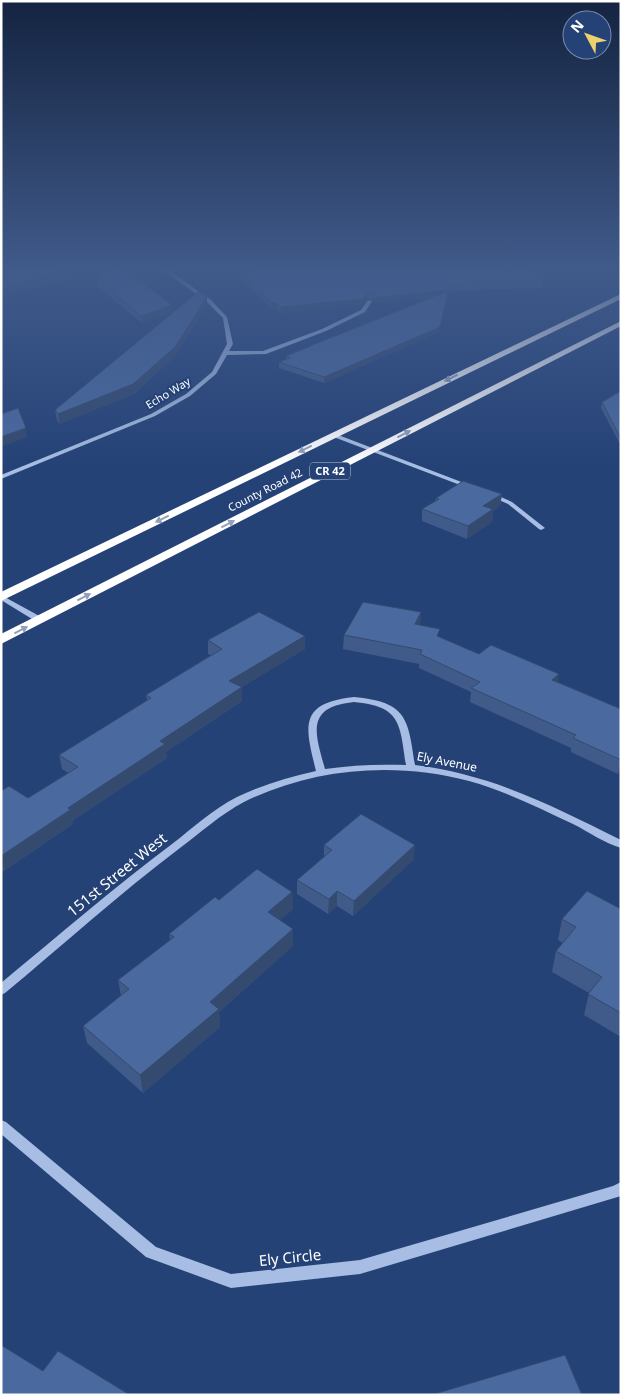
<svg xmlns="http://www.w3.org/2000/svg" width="622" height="1396" font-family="'Noto Sans',sans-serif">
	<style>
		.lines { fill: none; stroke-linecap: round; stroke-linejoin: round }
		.minor { fill: #a7bde3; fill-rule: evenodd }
		.highway { fill: #fff; fill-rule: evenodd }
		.wall { fill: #405a89 }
		.shaded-wall { fill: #344a6f }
		.building { fill: #4a699f; stroke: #344a6f }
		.oneway { fill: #92a0bb }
		.labels { text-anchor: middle; stroke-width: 4; stroke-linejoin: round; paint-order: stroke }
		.far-street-label { font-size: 11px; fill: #fff; stroke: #254277 }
		.shield { fill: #254277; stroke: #bec6d6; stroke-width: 1 }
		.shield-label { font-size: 11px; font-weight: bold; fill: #fff }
		.street-label { font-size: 12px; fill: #fff; stroke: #254277 }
		.near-street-label { font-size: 15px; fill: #fff; stroke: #254277 }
	</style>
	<rect width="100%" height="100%" fill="#254277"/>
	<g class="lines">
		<g class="minor">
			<polygon points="162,269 167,269 211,300 227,317 233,344 229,351 263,351 322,329 361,310 368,300 372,301 365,312 326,331 266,354 227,355 216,374 190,396 155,416 1,479 1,475 151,414 186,394 212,372 227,344 223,318 207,302"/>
			<polygon points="333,433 472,486 473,487 470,489 468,488 331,436 330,435"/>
			<polygon points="492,493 512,502 545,528 541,530 539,529 508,504 490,496 489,495"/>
			<polygon points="1,595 43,618 44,620 43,622 37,622 1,600"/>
			<path d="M354,697C407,702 408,718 415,765C493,775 551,805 621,840V848C604,843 589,832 573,824C539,808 505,791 469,781C395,761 312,768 244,802C221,814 200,833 180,848C119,894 63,945 5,993L1,995V983C58,936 113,888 172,844C193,828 213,809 237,797C262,785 289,777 316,771C305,727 298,703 354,697ZM354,702C401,706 400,724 406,765C378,764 352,765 325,769C315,733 305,707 354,702Z"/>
			<polygon points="1,1120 6,1122 156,1247 231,1274 360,1260 613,1186 621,1182 621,1196 360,1274 231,1288 146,1257 1,1134"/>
		</g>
		<g class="highway">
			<polygon points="621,294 621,299 1,601 1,592"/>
			<polygon points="621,321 621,326 1,644 1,634"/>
		</g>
	</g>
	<g class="wall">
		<polygon points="234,269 530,269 542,282 541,288 449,291 439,332 324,383 279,368 279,362 286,359 286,356 310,347 310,346 432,297 373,303 373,300 367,298 363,304 281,313 277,308 271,309 262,298 260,299"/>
		<polygon points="97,279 173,312 207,305 175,356 134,394 59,424 57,420 55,410 172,313 142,323 98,287"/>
		<polygon points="621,386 621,446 601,408 602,402 620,391"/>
		<polygon points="502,494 500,506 493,511 492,522 467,539 422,521 422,509 435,501 436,498"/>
		<polygon points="421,612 420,625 439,637 479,654 558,682 621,709 621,772 618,774 571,752 571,748 470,702 471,692 419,668 419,664 343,649 344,635"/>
		<polygon points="208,640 305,649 242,687 242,701 166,752 167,758 72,821 73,824 4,871 1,869 1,791 28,798 68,773 62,769 59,755 147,701 146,695 211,655 208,654"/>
		<polygon points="324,845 414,859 353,916 337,906 328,914 297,894 297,880 324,857"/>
		<polygon points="292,892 293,909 280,920 293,929 293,946 219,1012 220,1027 143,1093 87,1043 83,1026 121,996 118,980 170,941 169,934 219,900"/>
		<polygon points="621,909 621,1037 584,1015 589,993 552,972 556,951 563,943 558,940 562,919"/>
	</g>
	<g class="shaded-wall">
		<polygon points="68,269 72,269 69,278 1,298 1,289"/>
		<polygon points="85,269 98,269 85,273"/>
		<polygon points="449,286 449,291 439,332 324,383 324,377 447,295 373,303 373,298"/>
		<polygon points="260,293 262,293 262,298 260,299"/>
		<polygon points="368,293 367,298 363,304 281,313 281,307"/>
		<polygon points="207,297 207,305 175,356 134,394 59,424 58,414"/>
		<polygon points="271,303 277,303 277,308 271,309"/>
		<polygon points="172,305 173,313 142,323 141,316"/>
		<polygon points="26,428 27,437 1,447 1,437"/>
		<polygon points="502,494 500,506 493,511 492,522 467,539 468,526 483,506"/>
		<polygon points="421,612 420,626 415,624"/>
		<polygon points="305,636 305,649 242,687 242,701 166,752 167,758 72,821 73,824 4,871 1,860 1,856 160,741 229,681"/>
		<polygon points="559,674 557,688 552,680"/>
		<polygon points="621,762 621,772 618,774"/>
		<polygon points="415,845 414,859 353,916 354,901"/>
		<polygon points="337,891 337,906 328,914 329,899"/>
		<polygon points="292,892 293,909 269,930 268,912"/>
		<polygon points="293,929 293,946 219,1012 220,1027 143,1093 140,1075 210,1002"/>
	</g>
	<g class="building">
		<polygon points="1,269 68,269 1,289"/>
		<polygon points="114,269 125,269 172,305 141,316 97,279"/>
		<polygon points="239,269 530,269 542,282 449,286 448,290 373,298 374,295 368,293 363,299 281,307 277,303 271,303 262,293 260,293"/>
		<polygon points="199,291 207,297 175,347 133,384 58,414 55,410"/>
		<polygon points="448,291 440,327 324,377 279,362 290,358 286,356 311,346 310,346"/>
		<polygon points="621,391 621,439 602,402"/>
		<polygon points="18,408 26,428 1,437 1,414"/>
		<polygon points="463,481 502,494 483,506 493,509 468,526 422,509 439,499 436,498"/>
		<polygon points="363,602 421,612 415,624 440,629 437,636 479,654 491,645 559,674 552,680 621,709 621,760 573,738 576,735 471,688 480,682 420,654 422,650 344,635"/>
		<polygon points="259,612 305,636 229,681 242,687 160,741 165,744 68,808 70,810 1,856 1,791 9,786 28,798 78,767 59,755 151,698 146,695 222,649 208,640"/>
		<polygon points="361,814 415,845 354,901 337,891 329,899 297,880 332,850 324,845"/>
		<polygon points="257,869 292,892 268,912 293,929 210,1002 219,1009 140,1075 83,1026 129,989 118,980 174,937 169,934 215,897 219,900"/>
		<polygon points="587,891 621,909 621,1013 588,994 602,977 556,951 576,927 562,919"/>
		<polygon points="1,1345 43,1371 58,1351 130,1395 1,1395"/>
		<polygon points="565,1355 582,1395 431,1395"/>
	</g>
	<defs><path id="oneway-solid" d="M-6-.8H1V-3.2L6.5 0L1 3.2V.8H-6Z" transform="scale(1.25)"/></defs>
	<g class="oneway">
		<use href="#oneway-solid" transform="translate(451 378) rotate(154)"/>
		<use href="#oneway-solid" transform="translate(404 434) rotate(-27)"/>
		<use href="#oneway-solid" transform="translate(305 449) rotate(154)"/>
		<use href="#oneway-solid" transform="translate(162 519) rotate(154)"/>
		<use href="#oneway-solid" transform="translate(228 524) rotate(-27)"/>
		<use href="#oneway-solid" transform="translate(84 597) rotate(-27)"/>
		<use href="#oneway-solid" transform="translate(21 630) rotate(-27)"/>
	</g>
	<linearGradient id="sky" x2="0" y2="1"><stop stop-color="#142441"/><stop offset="0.58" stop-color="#405a8a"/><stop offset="1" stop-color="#405a8a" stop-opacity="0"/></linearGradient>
	<rect width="622" height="465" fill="url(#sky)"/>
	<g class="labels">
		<g class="far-street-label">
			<text transform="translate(168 393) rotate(-31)" y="4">Echo Way</text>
			<text transform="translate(265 490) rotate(-27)" y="4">County Road 42</text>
		</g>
		<rect class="shield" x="310" y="462.5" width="40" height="17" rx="4"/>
		<g class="shield-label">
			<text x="330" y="475">CR 42</text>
		</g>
		<g class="street-label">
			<text transform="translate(447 762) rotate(11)" y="4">Ely Avenue</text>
		</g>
		<g class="near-street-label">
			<text transform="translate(117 875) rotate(-39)" y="5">151st Street West</text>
			<text transform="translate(290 1258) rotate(-6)" y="5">Ely Circle</text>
		</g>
	</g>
	<rect width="622" height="1396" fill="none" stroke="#ffffff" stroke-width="5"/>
	<g transform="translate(587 35) rotate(311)"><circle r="24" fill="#254277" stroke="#7c8ead"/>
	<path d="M0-4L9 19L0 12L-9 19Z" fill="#ecd26c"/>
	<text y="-8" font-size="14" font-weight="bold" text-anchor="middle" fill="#ffffff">N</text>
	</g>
</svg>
